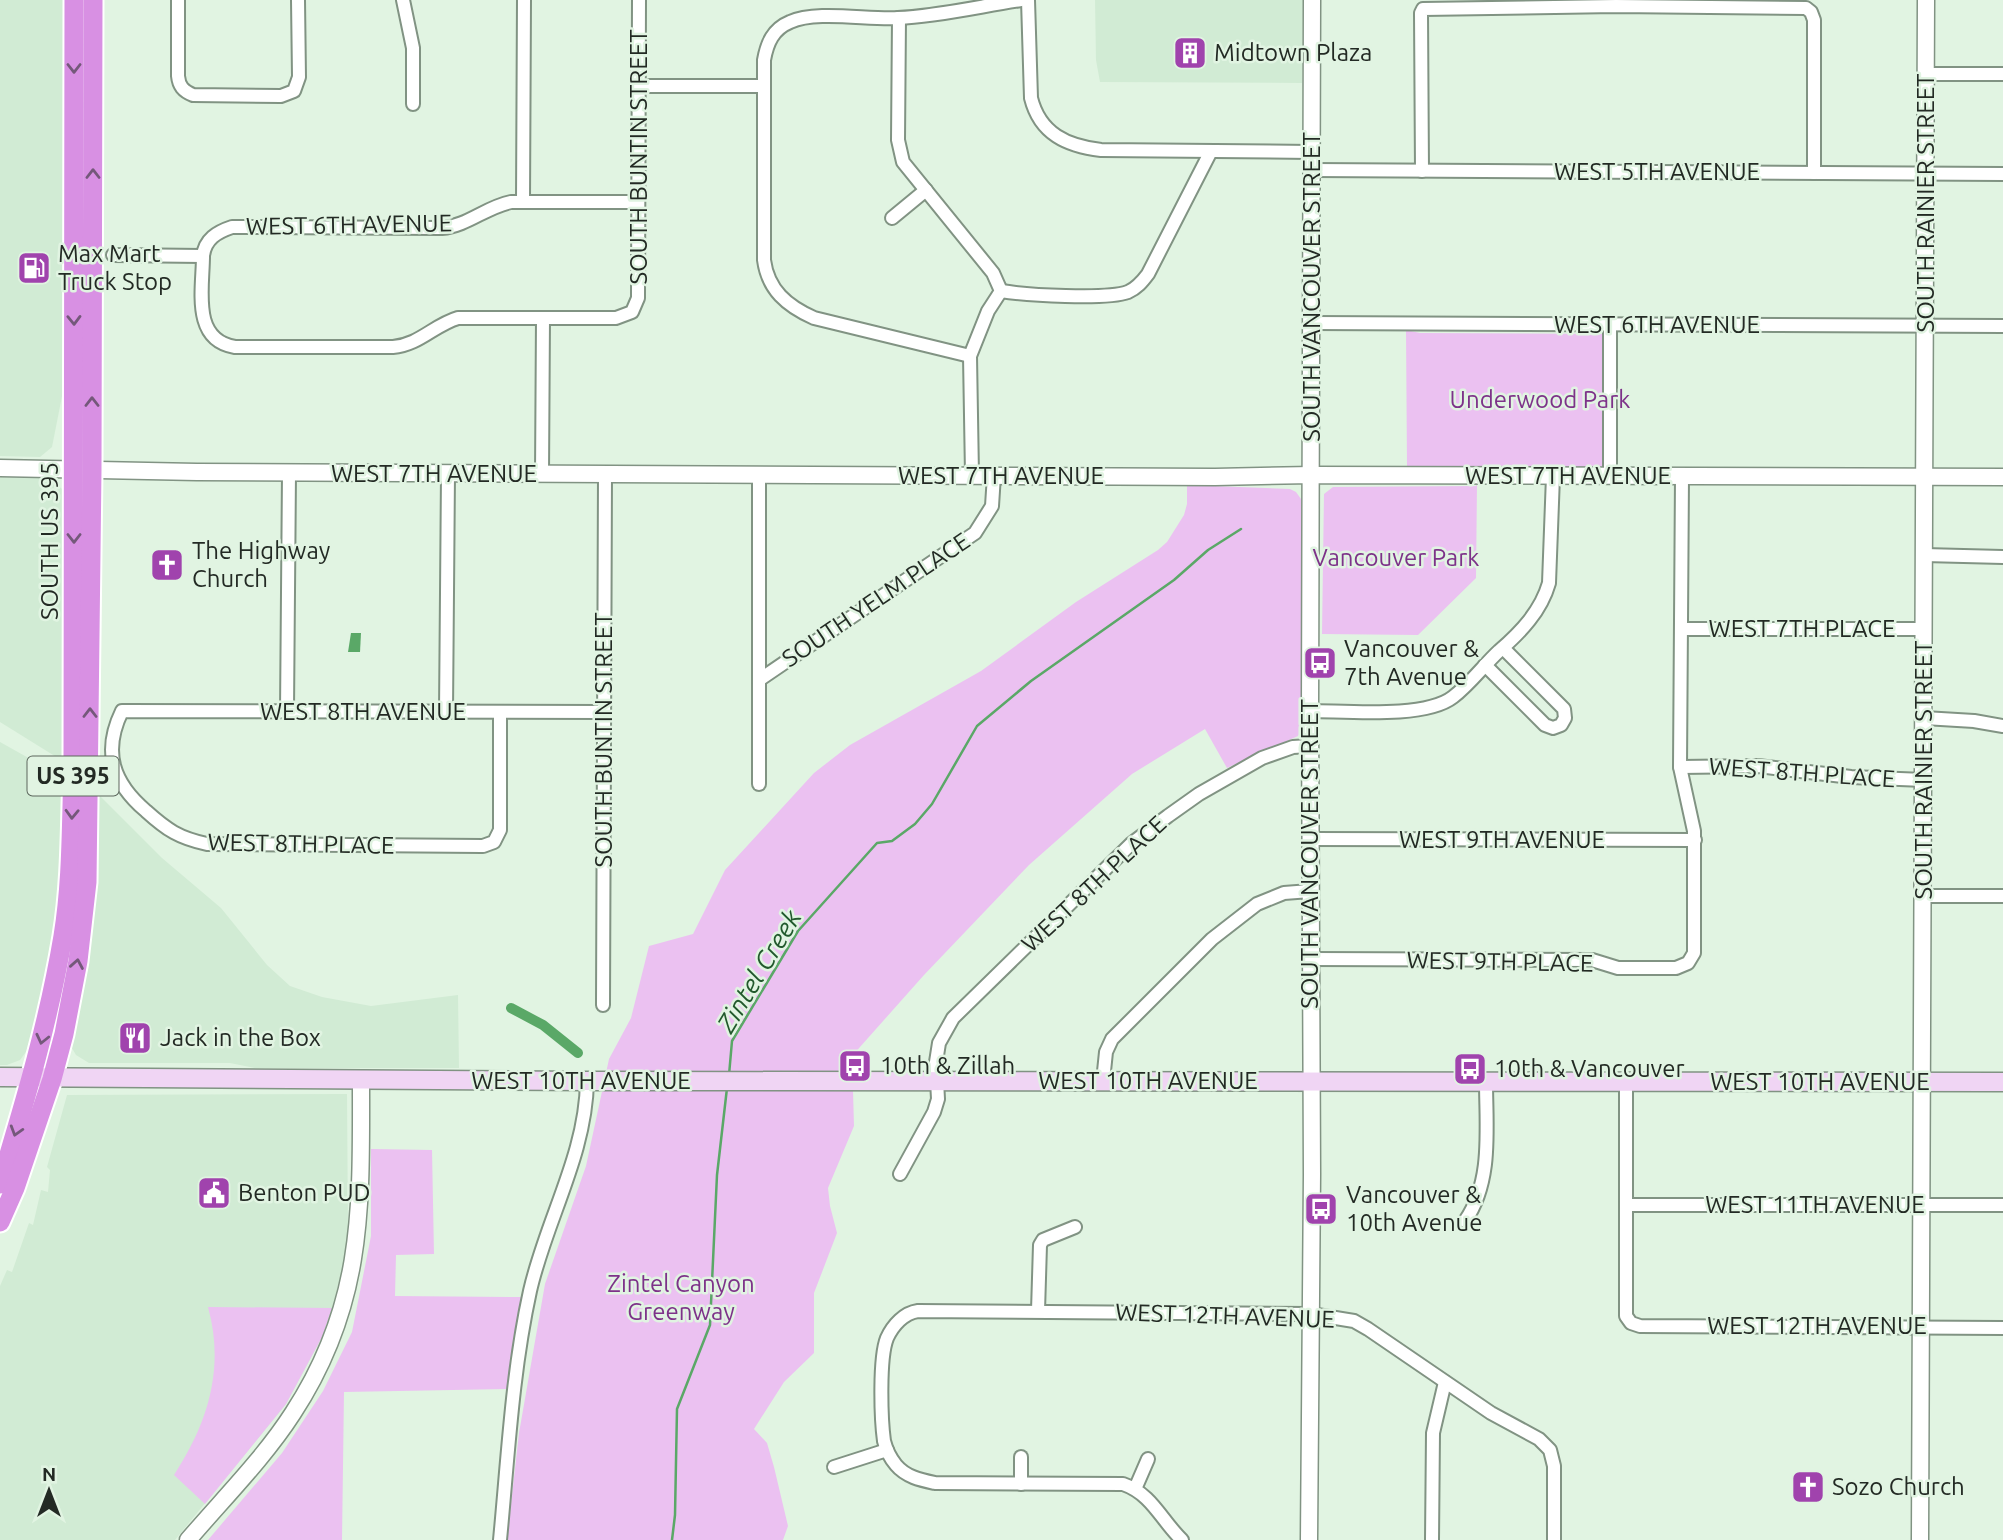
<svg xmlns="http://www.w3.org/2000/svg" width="2003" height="1540" font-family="Ubuntu,sans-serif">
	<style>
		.built { fill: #d1ebd4 }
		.green { fill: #ebc1f1 }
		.water { fill: #5aa867 }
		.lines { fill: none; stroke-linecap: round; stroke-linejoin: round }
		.stream { stroke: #5aa867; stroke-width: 2.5 }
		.canal { stroke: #5aa867; stroke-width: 10 }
		.minor-casing { stroke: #819383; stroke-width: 16 }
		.tertiary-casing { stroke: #819383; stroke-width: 19 }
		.secondary-casing { stroke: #819383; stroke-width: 21 }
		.trunk-casing { stroke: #fff; stroke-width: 23 }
		.minor { stroke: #fff; stroke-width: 12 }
		.tertiary { stroke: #fff; stroke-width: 16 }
		.secondary { stroke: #f0d5f4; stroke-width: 18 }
		.trunk { stroke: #d890e3; stroke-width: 19 }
		.oneway { stroke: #74587a }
		.labels { text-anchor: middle; stroke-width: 5; stroke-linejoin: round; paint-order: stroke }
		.shield { fill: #e1f4e2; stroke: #5c675d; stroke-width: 2 }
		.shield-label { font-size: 23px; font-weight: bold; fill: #232a24 }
		.poi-label { font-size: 24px; fill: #232a24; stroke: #e1f4e2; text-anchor: start }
		.street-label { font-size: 24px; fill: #232a24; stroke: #e1f4e2 }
		.park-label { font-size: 24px; fill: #7d3289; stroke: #e1f4e2 }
		.water-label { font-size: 26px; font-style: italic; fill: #22592d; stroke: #e1f4e2 }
	</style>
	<rect width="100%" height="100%" fill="#e1f4e2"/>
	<g class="built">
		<polygon points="0,0 65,0 64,386 52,447 40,457 0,456"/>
		<polygon points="1095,0 1303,0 1302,83 1100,82 1096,60"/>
		<polygon points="0,477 42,478 54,481 63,490 67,503 66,763 0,722"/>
		<polygon points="0,742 66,779 63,862 50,975 38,1006 28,1049 20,1060 7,1065 0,1065"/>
		<polygon points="97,793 162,858 221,908 267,965 290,986 322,997 371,1006 458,995 459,1068 255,1068 230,1063 89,1063 76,1055 69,1043"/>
		<polygon points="347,1094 348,1232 344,1263 332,1308 322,1337 286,1404 175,1540 0,1540 0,1286 7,1270 12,1272 29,1223 33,1225 41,1190 48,1192 50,1170 47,1167 67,1095"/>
	</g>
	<g class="green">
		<polygon points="1406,330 1420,333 1606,334 1607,467 1407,467"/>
		<polygon points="1477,484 1476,578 1418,635 1322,634 1324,494 1333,487 1476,486"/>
		<polygon points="1187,485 1290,489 1296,492 1301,499 1301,731 1298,736 1227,768 1205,729 1132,774 1029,865 924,975 852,1056 854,1126 828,1188 830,1206 837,1233 814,1293 814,1353 784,1382 754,1429 767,1443 774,1467 788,1526 783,1540 507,1540 519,1433 545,1284 586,1166 609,1059 631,1018 649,946 693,934 725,870 814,773 850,745 981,671 1076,602 1158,550 1167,542 1184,515 1187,504"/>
		<polygon points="371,1149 432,1150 434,1254 396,1255 395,1296 523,1297 507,1389 344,1392 342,1540 208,1540 282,1453 323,1391 352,1332 371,1236"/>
		<path d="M208,1307L332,1308L322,1337L286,1404L205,1504L174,1475C208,1423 225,1368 208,1307Z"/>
	</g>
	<polygon class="water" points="351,633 361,633 360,652 348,652"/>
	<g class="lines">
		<g class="stream">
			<polyline points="729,1075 732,1041 798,931 877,843 892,841 915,824 932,804 977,726 1031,681 1174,580 1208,550 1241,529"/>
			<polyline points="672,1540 675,1515 677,1409 710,1325 717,1175 727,1088"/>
		</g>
		<polyline class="canal" points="511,1008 543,1025 578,1053"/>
		<defs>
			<g id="minor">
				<path d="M178,0V76C179,86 183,91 193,95L281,96L294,91L299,77L298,0"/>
				<polyline points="403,0 413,48 413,104"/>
				<path d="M1028,0L1031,98C1040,134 1067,146 1101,150L1312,152"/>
				<polyline points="899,18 898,140 903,162 993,273 1001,291 988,311 970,356 972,475"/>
				<polyline points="1926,74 2003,74"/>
				<polyline points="639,86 764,86"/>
				<polyline points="1312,170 2003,174"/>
				<polyline points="1422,171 1421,13 1423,9 1616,6 1806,8 1811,12 1814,20 1814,173"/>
				<polyline points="523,201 524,0"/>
				<polyline points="892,218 926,190"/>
				<path d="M113,255L203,256C205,239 217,232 232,227L442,228C467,226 486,207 511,202H638"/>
				<path d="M203,256C203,288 191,340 235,347H393C419,345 434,325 458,318H616L632,312L638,298L639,0"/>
				<path d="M1001,291C1026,295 1106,300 1128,292C1137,288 1142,282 1148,274L1211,151"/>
				<polyline points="1311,323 2003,326"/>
				<polyline points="1610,325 1610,476"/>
				<path d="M970,356L814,318C787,306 768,290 764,260V60C767,43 773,29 790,22C816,10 868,20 898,18C939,16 981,6 1021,0"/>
				<polyline points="542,474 543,318"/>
				<polyline points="759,475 759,784"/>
				<polyline points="1924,555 2003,557"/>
				<polyline points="1681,629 1924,629"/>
				<polyline points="1485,665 1545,725 1553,728 1561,725 1565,718 1564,709 1503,648"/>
				<polyline points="759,680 975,533 992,506 994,475"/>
				<polyline points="287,711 289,473"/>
				<path d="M1310,711C1345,711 1425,719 1453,697C1470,684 1483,666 1499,651C1521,632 1541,611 1549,583L1553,476"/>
				<polyline points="446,712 448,473"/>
				<path d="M500,712V830L494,842L483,846L207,844C179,838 167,830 146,811C113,783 102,752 122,711L604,712"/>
				<polyline points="1924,718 1974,721 2003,726"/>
				<polyline points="1680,767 1758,766 1851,777 1924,780"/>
				<polyline points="1310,839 1695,840"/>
				<polyline points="1923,896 2003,896"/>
				<polyline points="1310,959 1592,960 1618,968 1676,968 1688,963 1694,953 1694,831 1680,767 1682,476"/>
				<polyline points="603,1005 605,474"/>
				<polyline points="1103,1081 1106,1052 1112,1039 1212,939 1257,904 1284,893 1310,891"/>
				<polyline points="1626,1082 1626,1316 1631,1323 1640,1326 2003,1328"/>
				<polyline points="900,1174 934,1112 938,1099 936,1062 939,1043 953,1018 1131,844 1168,816 1199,794 1262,758 1293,747 1310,746"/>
				<polyline points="1627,1205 2003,1205"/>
				<path d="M1465,1221C1493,1181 1486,1128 1486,1081"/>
				<polyline points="1038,1311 1040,1245 1043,1240 1075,1227"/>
				<polyline points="834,1467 887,1450"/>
				<polyline points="1021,1484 1021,1457"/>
				<polyline points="1135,1489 1148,1459"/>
				<path d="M500,1540C508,1457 512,1373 530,1291C546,1220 586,1155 587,1081"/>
				<path d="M1182,1540C1161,1520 1152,1494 1123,1484L935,1483C921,1480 906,1477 896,1465C891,1459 886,1449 884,1441C881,1419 879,1358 887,1338C893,1325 904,1313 918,1311L1311,1314L1354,1321L1368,1329L1491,1413L1539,1439L1550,1450L1554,1466V1540"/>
				<polyline points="1432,1540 1433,1433 1445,1382"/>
			</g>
			<g id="tertiary">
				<polyline points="0,468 197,472 1215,477 1312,475 2003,477"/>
				<path d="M188,1540C223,1499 264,1458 293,1413C365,1303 361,1205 361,1080"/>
				<polyline points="1309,1540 1312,1174 1310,711 1312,0"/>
				<polyline points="1920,1540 1926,0"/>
			</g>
			<polyline id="secondary" points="0,1077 587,1081 2003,1082"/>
			<g id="trunk">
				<path d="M0,1184C25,1102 49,1020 63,936C72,881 71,825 73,771L74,0"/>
				<polyline points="0,1222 15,1188 52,1079 64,1034 78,961 87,882 92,470 93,0"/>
			</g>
		</defs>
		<use href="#minor" class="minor-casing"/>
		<use href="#tertiary" class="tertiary-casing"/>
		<use href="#secondary" class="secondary-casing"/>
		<use href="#trunk" class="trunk-casing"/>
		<use href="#minor" class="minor"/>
		<use href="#tertiary" class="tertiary"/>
		<use href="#secondary" class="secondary"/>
		<use href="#trunk" class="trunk"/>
	</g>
	<defs><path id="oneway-chevron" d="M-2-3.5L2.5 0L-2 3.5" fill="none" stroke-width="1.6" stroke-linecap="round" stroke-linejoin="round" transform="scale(1.75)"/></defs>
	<g class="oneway">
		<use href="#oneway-chevron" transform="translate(74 68) rotate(90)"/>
		<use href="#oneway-chevron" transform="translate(93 174) rotate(-90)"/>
		<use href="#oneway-chevron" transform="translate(74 320) rotate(89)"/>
		<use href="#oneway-chevron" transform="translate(92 402) rotate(-90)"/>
		<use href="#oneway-chevron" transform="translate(74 538) rotate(90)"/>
		<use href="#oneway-chevron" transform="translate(90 713) rotate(-90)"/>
		<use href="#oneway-chevron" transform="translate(72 814) rotate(92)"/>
		<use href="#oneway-chevron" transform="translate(77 964) rotate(-80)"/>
		<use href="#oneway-chevron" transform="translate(42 1039) rotate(103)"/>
		<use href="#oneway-chevron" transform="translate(16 1131) rotate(107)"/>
	</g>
	<defs>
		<symbol id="building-square" viewBox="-11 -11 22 22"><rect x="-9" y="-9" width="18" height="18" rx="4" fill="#a043ad" stroke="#e1f4e2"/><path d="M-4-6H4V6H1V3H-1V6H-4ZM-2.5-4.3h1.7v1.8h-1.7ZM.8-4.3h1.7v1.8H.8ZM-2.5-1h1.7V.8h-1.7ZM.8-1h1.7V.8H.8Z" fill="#fff"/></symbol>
		<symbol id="fuel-square" viewBox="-11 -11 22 22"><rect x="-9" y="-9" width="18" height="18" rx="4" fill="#a043ad" stroke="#e1f4e2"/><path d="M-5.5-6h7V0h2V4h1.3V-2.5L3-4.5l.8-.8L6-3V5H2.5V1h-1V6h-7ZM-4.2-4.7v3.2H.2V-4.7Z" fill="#fff"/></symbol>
		<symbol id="church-square" viewBox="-11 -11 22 22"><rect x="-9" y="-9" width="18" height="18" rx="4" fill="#a043ad" stroke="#e1f4e2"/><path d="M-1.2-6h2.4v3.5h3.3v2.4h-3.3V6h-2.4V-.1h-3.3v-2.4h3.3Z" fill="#fff"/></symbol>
		<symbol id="bus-square" viewBox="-11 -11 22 22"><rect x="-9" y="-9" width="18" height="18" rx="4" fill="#a043ad" stroke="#e1f4e2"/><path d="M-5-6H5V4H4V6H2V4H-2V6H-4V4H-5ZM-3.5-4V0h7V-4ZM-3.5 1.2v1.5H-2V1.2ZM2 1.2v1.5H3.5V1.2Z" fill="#fff"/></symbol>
		<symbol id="restaurant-square" viewBox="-11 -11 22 22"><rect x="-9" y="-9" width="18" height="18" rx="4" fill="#a043ad" stroke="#e1f4e2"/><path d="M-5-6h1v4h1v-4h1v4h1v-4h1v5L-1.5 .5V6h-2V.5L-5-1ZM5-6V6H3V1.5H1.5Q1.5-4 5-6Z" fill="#fff"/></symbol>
		<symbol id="civic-square" viewBox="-11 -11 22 22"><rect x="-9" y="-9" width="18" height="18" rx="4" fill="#a043ad" stroke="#e1f4e2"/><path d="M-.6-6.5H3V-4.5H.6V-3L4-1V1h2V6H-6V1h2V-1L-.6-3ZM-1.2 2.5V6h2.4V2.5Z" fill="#fff"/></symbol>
	</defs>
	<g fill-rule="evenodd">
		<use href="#building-square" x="1171" y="34" width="38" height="38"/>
		<use href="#fuel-square" x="15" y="249" width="38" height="38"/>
		<use href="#church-square" x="148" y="546" width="38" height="38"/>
		<use href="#bus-square" x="1301" y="644" width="38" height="38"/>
		<use href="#restaurant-square" x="116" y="1019" width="38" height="38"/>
		<use href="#bus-square" x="836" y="1047" width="38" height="38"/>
		<use href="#bus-square" x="1451" y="1050" width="38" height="38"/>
		<use href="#civic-square" x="195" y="1174" width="38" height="38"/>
		<use href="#bus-square" x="1302" y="1190" width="38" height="38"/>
		<use href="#church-square" x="1789" y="1468" width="38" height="38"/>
	</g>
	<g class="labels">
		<rect class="shield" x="27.5" y="756.5" width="91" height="39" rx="5"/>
		<g class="shield-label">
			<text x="73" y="784">US 395</text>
		</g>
		<g class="poi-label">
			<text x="1214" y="61">Midtown Plaza</text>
			<text x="58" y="262">Max Mart<tspan x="58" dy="28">Truck Stop</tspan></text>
			<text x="192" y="559">The Highway<tspan x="192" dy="28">Church</tspan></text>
			<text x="1344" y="657">Vancouver &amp;<tspan x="1344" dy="28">7th Avenue</tspan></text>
			<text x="160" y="1046">Jack in the Box</text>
			<text x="880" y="1074">10th &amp; Zillah</text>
			<text x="1494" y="1077">10th &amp; Vancouver</text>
			<text x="238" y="1201">Benton PUD</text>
			<text x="1346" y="1203">Vancouver &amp;<tspan x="1346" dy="28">10th Avenue</tspan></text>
			<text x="1832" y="1495">Sozo Church</text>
		</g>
		<g class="street-label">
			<text transform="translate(639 157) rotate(-90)" y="8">SOUTH BUNTIN STREET</text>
			<text x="1657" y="180">WEST 5TH AVENUE</text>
			<text transform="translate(1926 203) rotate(-90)" y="8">SOUTH RAINIER STREET</text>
			<text transform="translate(349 225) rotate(-1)" y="8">WEST 6TH AVENUE</text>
			<text transform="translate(1312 287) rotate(-90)" y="8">SOUTH VANCOUVER STREET</text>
			<text x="1657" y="333">WEST 6TH AVENUE</text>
			<text x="434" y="482">WEST 7TH AVENUE</text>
			<text x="1001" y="484">WEST 7TH AVENUE</text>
			<text x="1568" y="484">WEST 7TH AVENUE</text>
			<text transform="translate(50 541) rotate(-90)" y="8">SOUTH US 395</text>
			<text transform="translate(876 600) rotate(-34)" y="8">SOUTH YELM PLACE</text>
			<text x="1802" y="637">WEST 7TH PLACE</text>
			<text x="363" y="720">WEST 8TH AVENUE</text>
			<text transform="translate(604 740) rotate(-90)" y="8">SOUTH BUNTIN STREET</text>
			<text transform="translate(1924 770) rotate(-90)" y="8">SOUTH RAINIER STREET</text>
			<text transform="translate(1802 773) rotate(4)" y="8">WEST 8TH PLACE</text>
			<text x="1502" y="848">WEST 9TH AVENUE</text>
			<text transform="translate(301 844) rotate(1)" y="8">WEST 8TH PLACE</text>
			<text transform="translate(1310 854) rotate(-90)" y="8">SOUTH VANCOUVER STREET</text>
			<text transform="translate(1094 884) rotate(-43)" y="8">WEST 8TH PLACE</text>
			<text transform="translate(1500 962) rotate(1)" y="8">WEST 9TH PLACE</text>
			<text x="581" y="1089">WEST 10TH AVENUE</text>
			<text x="1148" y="1089">WEST 10TH AVENUE</text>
			<text x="1820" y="1090">WEST 10TH AVENUE</text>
			<text x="1815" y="1213">WEST 11TH AVENUE</text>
			<text transform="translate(1225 1316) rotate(2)" y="8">WEST 12TH AVENUE</text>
			<text x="1817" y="1334">WEST 12TH AVENUE</text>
		</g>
		<g class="park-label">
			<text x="1540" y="408">Underwood Park</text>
			<text x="1396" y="566">Vancouver Park</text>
			<text x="681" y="1292">Zintel Canyon<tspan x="681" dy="28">Greenway</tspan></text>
		</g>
		<g class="water-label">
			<text transform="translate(759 971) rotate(-59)" y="9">Zintel Creek</text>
		</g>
	</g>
	<g transform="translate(49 1491)" stroke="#e1f4e2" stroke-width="5" paint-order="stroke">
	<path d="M0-5L12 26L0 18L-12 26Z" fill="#232a24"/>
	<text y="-10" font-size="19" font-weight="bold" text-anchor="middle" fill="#232a24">N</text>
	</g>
</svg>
